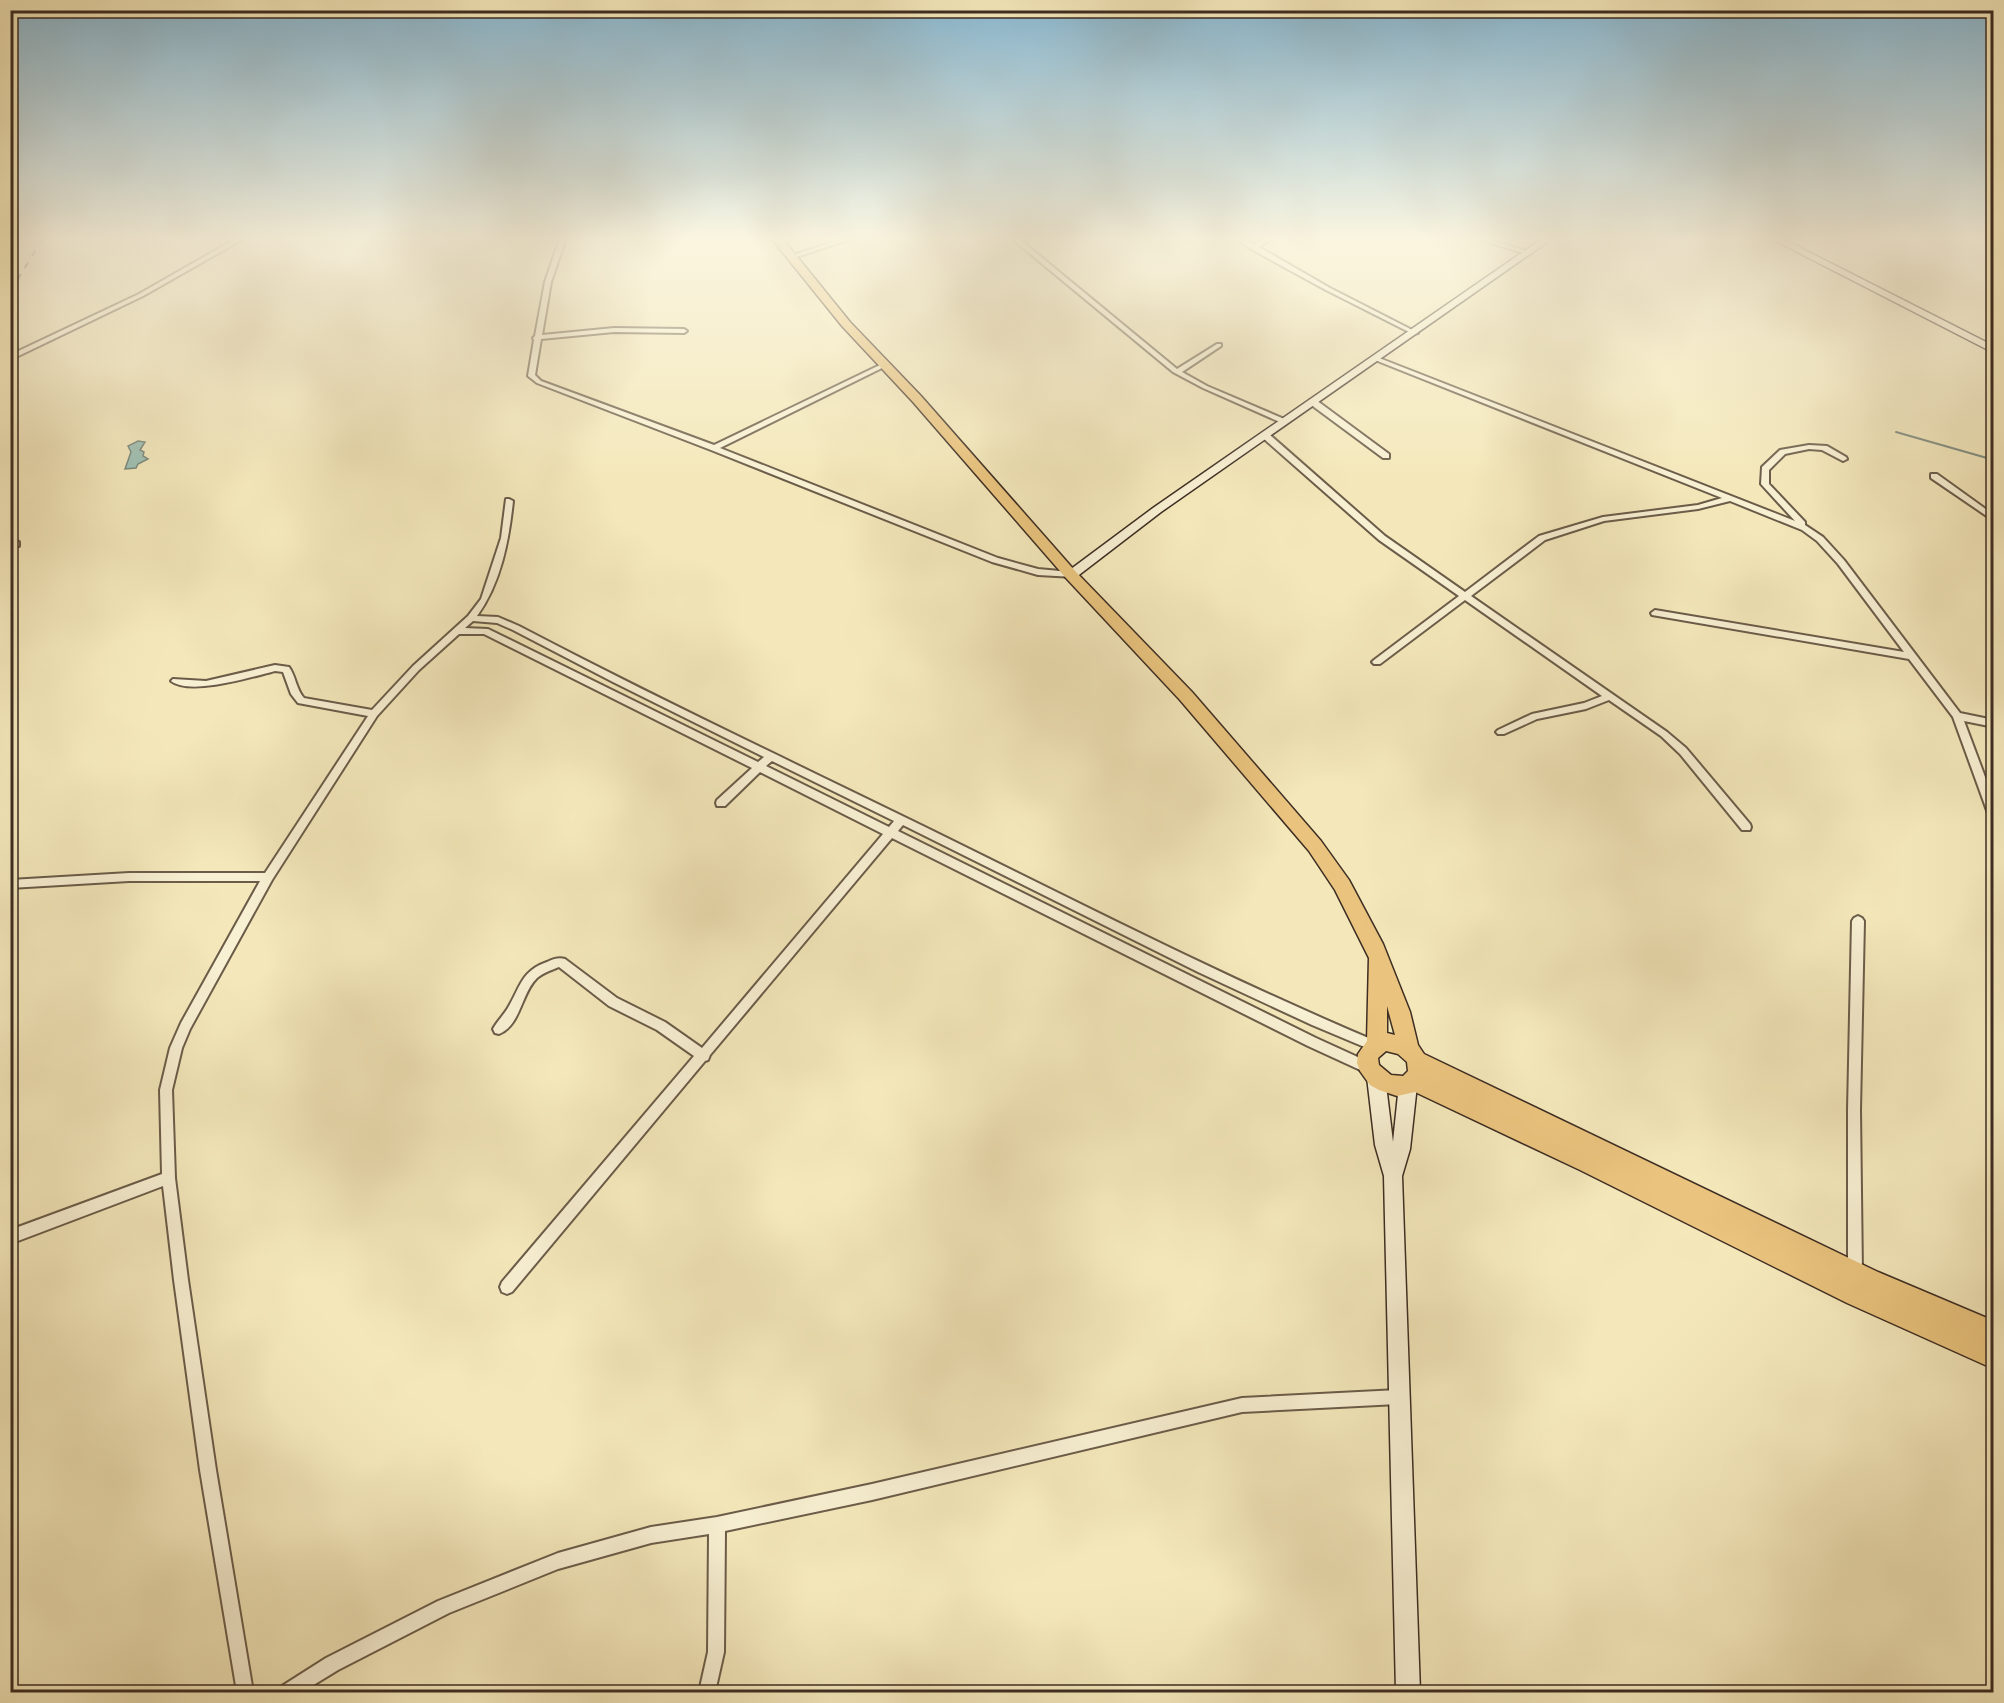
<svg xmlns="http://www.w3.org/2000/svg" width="2004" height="1703" font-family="'IM FELL DW Pica',serif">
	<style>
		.water { fill: #9cc0b4; stroke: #76857a; stroke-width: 1.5 }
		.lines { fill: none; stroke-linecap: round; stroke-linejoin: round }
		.stream { stroke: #76857a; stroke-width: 2 }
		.street-casing { stroke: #6b5c49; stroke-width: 4 }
		.secondary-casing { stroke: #3d2d23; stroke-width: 3 }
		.primary-casing { stroke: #3d2d23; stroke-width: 3 }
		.street { fill: #f8f0d3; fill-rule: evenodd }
		.secondary { fill: #f8f0d3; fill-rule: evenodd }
		.primary { fill: #eac47e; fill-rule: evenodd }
		.rail { stroke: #3d2d23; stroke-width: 2; stroke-dasharray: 7 7; stroke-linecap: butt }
	</style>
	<rect width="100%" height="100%" fill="#f4e8bb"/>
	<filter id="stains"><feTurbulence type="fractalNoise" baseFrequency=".00333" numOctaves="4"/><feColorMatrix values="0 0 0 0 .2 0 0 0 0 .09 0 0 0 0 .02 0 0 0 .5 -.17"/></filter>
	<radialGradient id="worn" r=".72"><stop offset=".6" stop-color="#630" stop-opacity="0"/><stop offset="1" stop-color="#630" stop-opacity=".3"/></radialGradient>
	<polygon class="water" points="138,441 145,442 140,450 144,452 143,456 148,459 138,464 136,468 125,469 131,452 128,446"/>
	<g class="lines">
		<polyline class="stream" points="1896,432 1994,460"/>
		<defs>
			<g id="street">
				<polygon points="237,238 245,238 143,296 10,360 10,355 139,294"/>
				<polygon points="560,238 566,238 551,282 542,335 614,328 684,329 687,331 684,333 614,332 541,339 535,375 541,381 714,445 882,364 886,364 886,366 720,448 998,558 1038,569 1071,572 1074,573 1074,577 1038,575 992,562 711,450 537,383 528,376 534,340 533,338 535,336 545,282"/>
				<polygon points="844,238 854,238 793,258 788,257"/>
				<polygon points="1011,238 1018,238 1177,369 1217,344 1221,344 1221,346 1182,372 1207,386 1289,421 1282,423 1203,388 1173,372"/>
				<polygon points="1235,238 1243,238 1254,245 1266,238 1274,238 1259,247 1330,288 1418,333 1413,334 1326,290 1251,249"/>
				<polygon points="1474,238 1485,238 1532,253 1527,254"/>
				<polygon points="1375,358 1379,358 1795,521 1761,484 1762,467 1780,450 1809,445 1827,446 1846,457 1847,459 1843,461 1822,450 1809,449 1785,454 1769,470 1769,484 1805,522 1805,525 1823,537 1844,560 1960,713 1994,720 1994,727 1964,721 1994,801 1994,820 1989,816 1953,717 1909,659 1652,615 1651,613 1655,610 1904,652 1838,564 1817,541 1802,530 1730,501 1698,509 1604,521 1545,540 1471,596 1667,732 1686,748 1750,824 1751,827 1750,830 1742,830 1680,754 1661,736 1609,700 1586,709 1537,719 1504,734 1498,734 1496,732 1498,730 1532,714 1584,703 1602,696 1465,600 1380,664 1374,664 1372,662 1374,660 1459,596 1379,540 1263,438 1263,434 1269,434 1385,536 1465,592 1539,536 1603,517 1698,505 1722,498 1375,360"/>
				<polygon points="1310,400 1316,400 1389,454 1389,458 1383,458 1310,404"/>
				<polygon points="1931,474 1937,474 1994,515 1994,521 1931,478"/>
				<path d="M506,499H509L513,501C509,540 501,583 477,616L498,617L519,626C652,696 788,760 923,826C1074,900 1223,977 1378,1042L1380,1046L1378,1050L1374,1051L1312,1025L1198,972L903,825L898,831L1316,1038L1373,1064L1375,1068L1373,1072L1369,1074L1308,1046L892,838L710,1055L708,1060L705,1061L512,1292L507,1294L502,1292L500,1287L502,1282L694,1056L657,1030L609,1006L559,967C552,970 544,972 537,978C521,993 521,1025 499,1034L495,1033L493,1029C497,1021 505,1014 509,1006C521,985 522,971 547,962C553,959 559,957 565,959L617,998L665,1022L702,1048L883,834L760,772L725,806H717L716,803L717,800L752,768L484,634H459L419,670L377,716L272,880L190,1029L182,1048L172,1090L175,1178L188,1280L216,1470L253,1692H237L200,1470L174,1280L163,1186L10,1244V1230L162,1174L160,1090L170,1048L181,1023L260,881H129L10,888V880L129,873H265L368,716L298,703L291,694L283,672L275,671C252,677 190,696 171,681L173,679L206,681L275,665L289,667C296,677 296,689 304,698L372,710L413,666L468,616L481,599L501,538ZM473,621L497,623L513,630L613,682L764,757L758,762L488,629L465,628ZM772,761L894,821L889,827L766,766Z"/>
				<polygon points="10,539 19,542 19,546 10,544"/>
				<polygon points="1858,916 1862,918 1864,921 1860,1110 1862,1273 1860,1278 1855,1280 1850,1278 1848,1273 1848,1110 1852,921 1854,918"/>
				<polygon points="1398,1390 1403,1392 1405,1397 1403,1402 1398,1404 1242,1412 872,1500 725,1531 724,1652 715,1692 699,1692 708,1652 709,1534 651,1543 558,1569 449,1613 338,1670 302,1692 280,1692 282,1686 326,1658 438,1601 558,1553 651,1527 717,1517 872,1484 1242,1398"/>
			</g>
			<g id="secondary">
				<polygon points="1543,238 1553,238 1161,512 1075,578 1067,578 1067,572 1153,508"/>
				<polygon points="1770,238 1781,238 1994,346 1994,353"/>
				<polygon points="1376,1069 1382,1071 1385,1077 1393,1142 1399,1085 1402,1079 1408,1077 1414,1079 1417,1085 1410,1149 1402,1176 1420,1692 1396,1692 1384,1176 1375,1145 1367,1077 1370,1071"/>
			</g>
			<path id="primary" d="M771,238H782L850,322L921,396L1076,572L1192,692L1321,841L1349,880L1383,944L1410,1012L1418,1045L1424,1054L1878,1272L1994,1321V1369L1847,1303L1580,1170L1415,1092L1397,1096L1379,1090L1370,1085L1360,1071L1357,1063L1358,1054L1367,1041L1369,958L1335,890L1309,851L1180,700L1066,578L913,402L842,326ZM1387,1006L1395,1035L1387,1033ZM1386,1051L1398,1054L1407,1062L1408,1071L1403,1076L1391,1075L1379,1065L1378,1058Z"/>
		</defs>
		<use href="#street" class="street-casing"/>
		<use href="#secondary" class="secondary-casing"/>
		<use href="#primary" class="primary-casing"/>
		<use href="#street" class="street"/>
		<use href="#secondary" class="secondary"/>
		<use href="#primary" class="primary"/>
		<polyline class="rail" points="10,292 43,238"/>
	</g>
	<linearGradient id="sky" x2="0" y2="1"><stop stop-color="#89b9d3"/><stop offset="0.5" stop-color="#faf5e0"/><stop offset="1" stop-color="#faf5e0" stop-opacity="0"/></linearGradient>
	<rect width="2004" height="477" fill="url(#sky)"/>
	<rect width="2004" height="1703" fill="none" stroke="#f4e8bb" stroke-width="36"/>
	<rect x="12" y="12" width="1980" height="1679" fill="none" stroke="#3d2d23" stroke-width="3"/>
	<rect x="18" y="18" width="1968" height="1667" fill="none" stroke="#3d2d23" stroke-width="1.5"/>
	<rect width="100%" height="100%" filter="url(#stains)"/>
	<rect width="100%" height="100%" fill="url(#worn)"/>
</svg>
